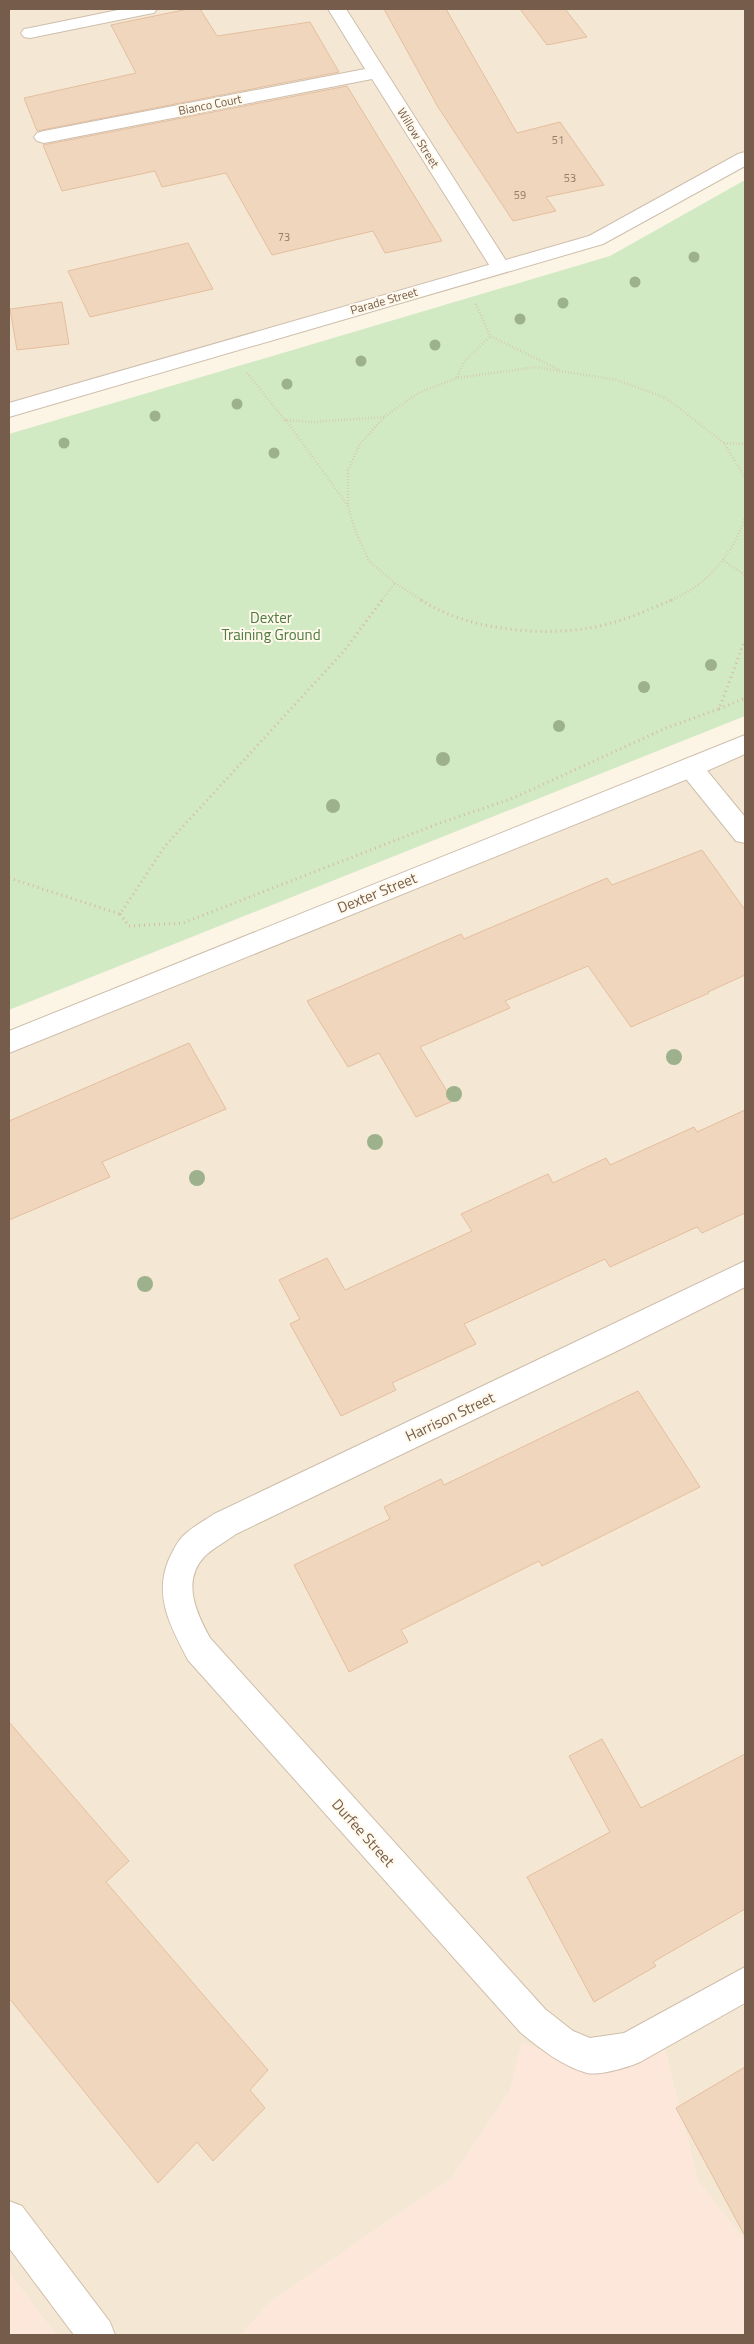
<svg xmlns="http://www.w3.org/2000/svg" width="754" height="2344" font-family="'Titillium Web',sans-serif">
	<style>
		.residential { fill: #f4e8d4 }
		.commercial { fill: #fce7da }
		.green { fill: #d1eac4 }
		.building { fill: #f1d6be; stroke: #e4be9e }
		.lines { fill: none; stroke-linecap: round; stroke-linejoin: round }
		.minor-casing { stroke: #cebeac; stroke-width: 2 }
		.tertiary-casing { stroke: #cebeac; stroke-width: 2 }
		.secondary-casing { stroke: #d1bea9; stroke-width: 2 }
		.path-far1 { stroke: #d7baa1; stroke-width: 2.5; stroke-dasharray: 0.5 2.5; stroke-linecap: butt }
		.path { stroke: #d7baa1; stroke-width: 3; stroke-dasharray: 1 4; stroke-linecap: butt }
		.minor { fill: #fff; fill-rule: evenodd }
		.tertiary { fill: #fff; fill-rule: evenodd }
		.secondary { fill: #fff; fill-rule: evenodd }
		.tree { fill: #9db28c }
		.labels { text-anchor: middle; stroke-width: 4; stroke-linejoin: round; paint-order: stroke }
		.far-number-label { font-size: 11px; fill: #957b68 }
		.far-street-label { font-size: 12px; fill: #765d4b; stroke: #fff9ec }
		.park-label { font-size: 15px; fill: #4f7b42; stroke: #fff9ec }
		.street-label { font-size: 15px; fill: #765d4b; stroke: #fff9ec }
	</style>
	<rect width="100%" height="100%" fill="#fcf5e6"/>
	<g class="residential">
		<polygon points="9,9 745,9 745,152 585,241 9,412"/>
		<polygon points="745,746 745,2241 698,2181 663,2044 565,2063 522,2043 510,2091 452,2178 271,2301 241,2335 56,2335 9,2272 9,1046"/>
	</g>
	<g class="commercial">
		<polygon points="522,2043 540,2049 565,2063 663,2044 698,2181 745,2241 745,2335 241,2335 271,2301 452,2178 510,2091"/>
		<polygon points="9,2272 56,2335 9,2335"/>
	</g>
	<polygon class="green" points="745,180 745,716 9,1010 9,434 610,256"/>
	<g class="building">
		<polygon points="188,9 200,9 217,36 310,22 339,72 37,131 24,98 136,73 111,25"/>
		<polygon points="384,9 446,9 517,133 560,122 604,185 546,197 556,211 513,221 438,107"/>
		<polygon points="520,9 565,9 587,37 547,45"/>
		<polygon points="347,86 442,241 385,253 373,231 272,255 226,173 162,187 155,171 62,191 43,145"/>
		<polygon points="188,243 213,289 90,317 68,271"/>
		<polygon points="62,302 69,344 17,350 10,309"/>
		<polygon points="702,850 745,910 745,975 708,992 709,993 631,1027 588,966 505,1001 510,1008 420,1047 453,1101 416,1117 379,1053 348,1067 307,1001 461,934 464,939 607,878 612,885"/>
		<polygon points="189,1043 226,1109 102,1162 110,1177 9,1220 9,1121"/>
		<polygon points="745,1110 745,1213 702,1233 697,1227 610,1267 605,1259 464,1324 476,1344 392,1383 396,1390 341,1416 290,1324 300,1319 279,1280 327,1258 345,1290 472,1231 461,1214 548,1174 553,1183 606,1158 610,1165 694,1127 697,1132"/>
		<polygon points="638,1391 700,1487 542,1566 539,1561 401,1630 408,1642 349,1672 294,1565 390,1519 384,1507 441,1479 444,1485"/>
		<polygon points="9,1722 129,1861 106,1882 268,2070 250,2090 265,2108 213,2161 197,2142 158,2183 9,1998"/>
		<polygon points="602,1739 641,1808 745,1754 745,1909 653,1962 656,1966 594,2002 527,1877 610,1832 569,1756"/>
		<polygon points="745,2067 745,2236 676,2108"/>
	</g>
	<g class="lines">
		<defs>
			<g id="minor">
				<polygon points="123,9 157,9 154,13 148,14 30,38 24,37 21,33 24,29 30,28"/>
				<polygon points="328,9 346,9 510,267 507,271 500,273 493,271 372,79 44,143 37,141 34,137 37,133 44,131 365,69"/>
				<polygon points="691,759 700,762 745,817 745,843 736,841 682,774 679,768 682,762"/>
				<path d="M745,1261V1287L621,1349L236,1534C225,1542 213,1548 204,1557C181,1582 197,1614 210,1638L545,2009L573,2031L590,2038L624,2033L745,1967V2003L640,2062C629,2067 599,2076 587,2073C562,2066 541,2049 521,2033L188,1660C171,1627 153,1596 169,1559C173,1551 177,1542 183,1536C192,1527 204,1521 214,1514Z"/>
			</g>
			<g id="tertiary">
				<polygon points="745,152 745,166 603,244 9,417 9,403 589,236 738,154"/>
				<polygon points="745,735 745,754 700,774 9,1053 9,1031"/>
			</g>
			<polygon id="secondary" points="9,2201 22,2206 110,2322 115,2335 74,2335 9,2248"/>
		</defs>
		<use href="#minor" class="minor-casing"/>
		<use href="#tertiary" class="tertiary-casing"/>
		<use href="#secondary" class="secondary-casing"/>
		<g class="path-far1">
			<polyline points="476,304 490,336"/>
			<polyline points="247,373 285,420 313,422 384,417"/>
			<polyline points="457,377 464,362 490,336 560,370"/>
			<polyline points="286,420 348,506"/>
			<polyline points="724,443 745,444"/>
			<polyline points="724,561 745,575"/>
			<polyline points="381,601 395,583"/>
			<polyline points="423,601 395,583 369,561 356,533 348,506 348,470 360,444 384,417 420,392 457,378 535,367 617,380 666,398 724,443 745,478"/>
			<path d="M669,601C708,585 731,556 745,518"/>
		</g>
		<g class="path">
			<path d="M421,600C471,633 561,640 618,621C636,616 654,607 672,600"/>
			<polyline points="719,709 745,698"/>
			<polyline points="9,878 120,914 165,846 344,651 382,600"/>
			<polyline points="120,914 129,926 183,923 440,823 511,799 666,728 719,709 745,640"/>
		</g>
		<use href="#minor" class="minor"/>
		<use href="#tertiary" class="tertiary"/>
		<use href="#secondary" class="secondary"/>
	</g>
	<g class="tree">
		<circle cx="694" cy="257" r="5.5"/>
		<circle cx="635" cy="282" r="5.5"/>
		<circle cx="563" cy="303" r="5.5"/>
		<circle cx="520" cy="319" r="5.5"/>
		<circle cx="435" cy="345" r="5.5"/>
		<circle cx="361" cy="361" r="5.5"/>
		<circle cx="287" cy="384" r="5.5"/>
		<circle cx="237" cy="404" r="5.5"/>
		<circle cx="155" cy="416" r="5.5"/>
		<circle cx="64" cy="443" r="5.5"/>
		<circle cx="274" cy="453" r="5.5"/>
		<circle cx="711" cy="665" r="6"/>
		<circle cx="644" cy="687" r="6"/>
		<circle cx="559" cy="726" r="6"/>
		<circle cx="443" cy="759" r="7"/>
		<circle cx="333" cy="806" r="7"/>
		<circle cx="674" cy="1057" r="8"/>
		<circle cx="454" cy="1094" r="8"/>
		<circle cx="375" cy="1142" r="8"/>
		<circle cx="197" cy="1178" r="8"/>
		<circle cx="145" cy="1284" r="8"/>
	</g>
	<g class="labels">
		<g class="far-number-label">
			<text x="558" y="144">51</text>
			<text x="570" y="182">53</text>
			<text x="520" y="199">59</text>
			<text x="284" y="241">73</text>
		</g>
		<g class="far-street-label">
			<text transform="translate(210 105) rotate(-11)" y="4">Bianco Court</text>
			<text transform="translate(418 138) rotate(58)" y="4">Willow Street</text>
			<text transform="translate(384 301) rotate(-16)" y="4">Parade Street</text>
		</g>
		<g class="park-label">
			<text x="271" y="623">Dexter<tspan x="271" dy="17">Training Ground</tspan></text>
		</g>
		<g class="street-label">
			<text transform="translate(377 893) rotate(-22)" y="5">Dexter Street</text>
			<text transform="translate(450 1417) rotate(-25)" y="5">Harrison Street</text>
			<text transform="translate(363 1833) rotate(48)" y="5">Durfee Street</text>
		</g>
	</g>
	<rect width="754" height="2344" fill="none" stroke="#765d4b" stroke-width="20"/>
</svg>
